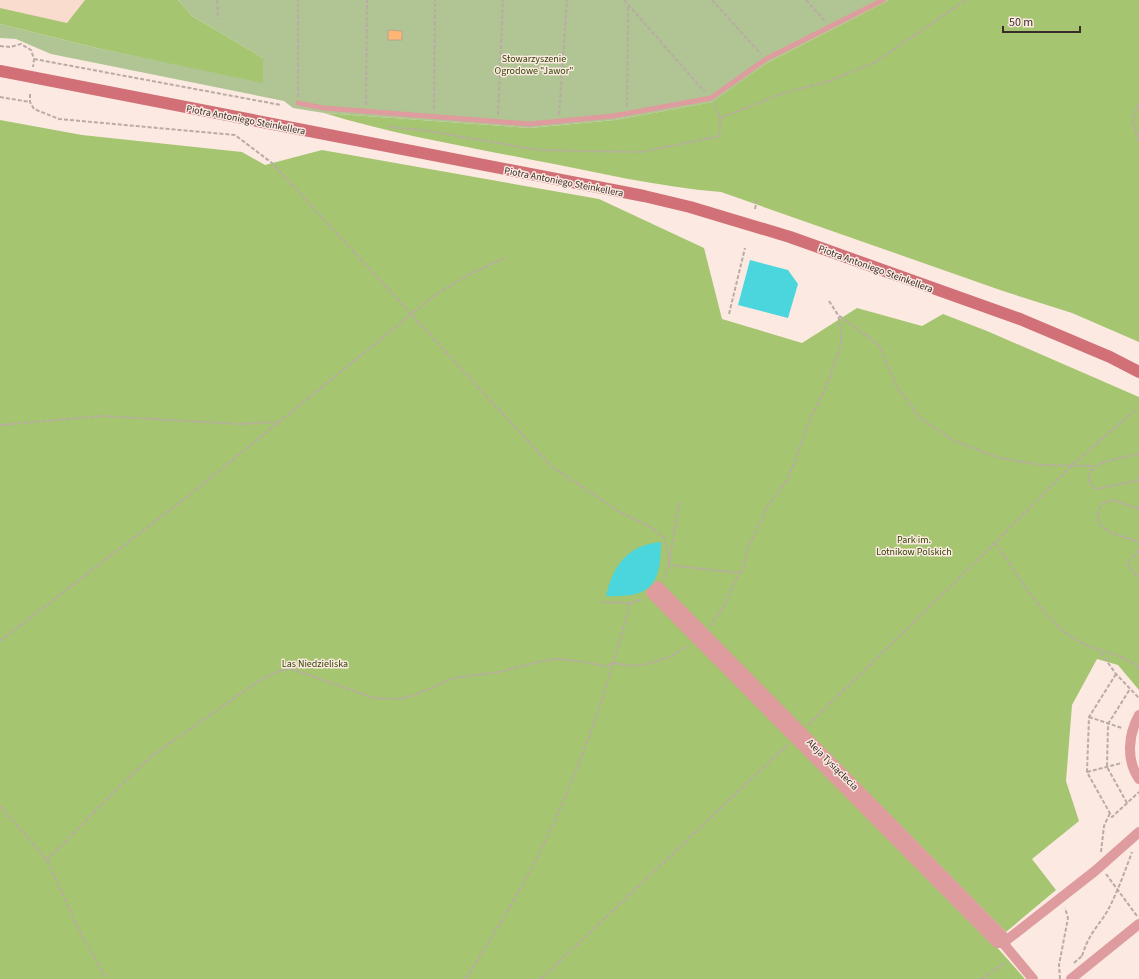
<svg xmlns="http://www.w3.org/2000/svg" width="1139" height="979" font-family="'Source Sans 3',sans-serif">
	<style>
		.built { fill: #fadcce }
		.green { fill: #b0c593 }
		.forest { fill: #a5c571 }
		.water { fill: #4bd5dd }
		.building { fill: #fdb675; stroke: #baa491 }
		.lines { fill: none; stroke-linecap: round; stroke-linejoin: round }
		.path { stroke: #baaba4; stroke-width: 2; stroke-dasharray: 4 2; stroke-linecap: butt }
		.lane { stroke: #de9c9e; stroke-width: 5 }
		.street { stroke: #de9c9e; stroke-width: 10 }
		.secondary { stroke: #d17177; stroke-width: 12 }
		.labels { text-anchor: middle; stroke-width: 3; stroke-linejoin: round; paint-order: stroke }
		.park-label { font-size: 10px; fill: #304303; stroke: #fceae2 }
		.street-label { font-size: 10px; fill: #372c27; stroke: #fceae2 }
	</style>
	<rect width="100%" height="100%" fill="#fceae2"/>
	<polygon class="built" points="0,0 107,0 103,32 0,8"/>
	<polygon class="green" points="178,0 889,0 765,64 714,102 615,120 530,128 324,113 293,108 284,101 51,54 16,39 0,38 0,24 101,49 263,82 263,58 192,16"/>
	<g class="forest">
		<polygon points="85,0 178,0 192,16 263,58 263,83 101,49 0,24 0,8 67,23"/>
		<path d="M889,0H1139V342L1072,313L1003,291L721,192C658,187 596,172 533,160C463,146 392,134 324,113L530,128L615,120L713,102L765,64Z"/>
		<polygon points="0,120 82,135 242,152 265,165 322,150 599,199 704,248 722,319 802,343 857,308 922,326 943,314 987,331 1139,397 1139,690 1118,665 1097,659 1072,705 1066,781 1079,821 1032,859 1056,890 1006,932 791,715 1025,979 0,979"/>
	</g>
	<g class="water">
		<polygon points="750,260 788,270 798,284 788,318 738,305"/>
		<path d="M661,542C661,586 650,598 606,596C613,565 628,545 661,542Z"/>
	</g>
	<polygon class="building" points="388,30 402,31 402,40 388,40"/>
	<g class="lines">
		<g class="path">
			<polyline points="217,0 218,19"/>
			<polyline points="624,0 705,92"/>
			<polyline points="712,0 761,54"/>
			<polyline points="806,0 825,21"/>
			<polyline points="0,46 10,47 21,44 31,50 34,59 33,67"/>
			<polyline points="34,59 281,105"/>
			<polyline points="30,94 30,102 34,109 59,119 235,135 272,163 551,466 620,512 651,527 664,538 668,551 669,565 664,578"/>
			<polyline points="0,97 30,102"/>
			<polyline points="298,97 298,0"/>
			<polyline points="1139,104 1132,120 1139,141"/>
			<polyline points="366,105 367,0"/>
			<polyline points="627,107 628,6"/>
			<polyline points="434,109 435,0"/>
			<polyline points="498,115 503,0"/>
			<polyline points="559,115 567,0"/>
			<polyline points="720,118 784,93 829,81 874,63 966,0"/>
			<polyline points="389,127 423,130 538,150 641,152 720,136 720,118 714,103"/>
			<polyline points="755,209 757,199"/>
			<polyline points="829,301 838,315 879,345 897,387 920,418 938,430 954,441 1000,458 1041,465 1094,466"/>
			<polyline points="729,314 745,248"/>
			<polyline points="0,425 103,416 238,424 278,422"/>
			<path d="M1139,454C1127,457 1090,461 1089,476C1088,482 1092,486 1097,489L1139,480"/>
			<polyline points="679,502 669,565 739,573 724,606 710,626"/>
			<path d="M1139,509L1113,500L1102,504C1086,531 1121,535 1139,542"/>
			<path d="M995,543C1020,576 1041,619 1078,641C1097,652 1122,653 1139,668"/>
			<polyline points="1139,550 1127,564 1139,578"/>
			<polyline points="739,573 744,567 748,548 767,507 788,479 811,417 827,385 841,345 841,329 838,315"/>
			<polyline points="601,602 630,603 643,599"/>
			<polyline points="0,641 187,497 435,295 468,275 506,257"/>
			<polyline points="1101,653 1116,674 1139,698"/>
			<polyline points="1116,674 1089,717 1087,772 1112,817 1139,792"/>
			<polyline points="1089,717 1122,728"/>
			<polyline points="808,725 995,543 1071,466 1134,411"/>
			<polyline points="1087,772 1122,763"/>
			<polyline points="1127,803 1107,767 1108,724 1130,689"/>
			<polyline points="0,806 47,860 82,936 107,979"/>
			<polyline points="1101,852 1104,826 1110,813"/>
			<polyline points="47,860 129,777 153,755 260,680 281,670 292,669 374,698 399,699 412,696 454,678 499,672 542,661 557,659 577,661 606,666 614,663 631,666 648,664 669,657 689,645"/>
			<polyline points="1106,874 1137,916"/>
			<path d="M1082,956C1087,940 1093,931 1103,918C1114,902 1125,871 1132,852"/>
			<polyline points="1074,963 1082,956"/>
			<path d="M466,979C491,938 518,896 539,853C579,774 608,688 630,603"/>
			<polyline points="541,979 787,745"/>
			<polyline points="981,979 1006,962"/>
			<polyline points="1060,979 1059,965 1068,918 1065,908"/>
		</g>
		<polyline class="lane" points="298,103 324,108 529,124 613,116 711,98 766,59 883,0"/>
		<g class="street">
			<path d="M1139,715C1128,735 1126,760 1139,779"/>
			<polyline points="1003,943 997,943 651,593 658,586 1004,937 1003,943 1033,979"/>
			<polyline points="1003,943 1095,871 1139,832"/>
			<polyline points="1071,979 1139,924"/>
		</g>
		<polyline class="secondary" points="0,71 644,196 690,207 790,237 1020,319 1110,357 1139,372"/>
	</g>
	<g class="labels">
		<g class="park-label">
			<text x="534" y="62">Stowarzyszenie<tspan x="534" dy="12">Ogrodowe "Jawor"</tspan></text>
			<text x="914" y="543">Park im.<tspan x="914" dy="12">Lotnikow Polskich</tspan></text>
			<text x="315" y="667">Las Niedzieliska</text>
		</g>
		<g class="street-label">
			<text transform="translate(246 119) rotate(11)" y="4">Piotra Antoniego Steinkellera</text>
			<text transform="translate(564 181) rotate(11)" y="4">Piotra Antoniego Steinkellera</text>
			<text transform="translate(876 268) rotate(20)" y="4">Piotra Antoniego Steinkellera</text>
			<text transform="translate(833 764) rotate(45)" y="4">Aleja Tysiąclecia</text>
		</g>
	</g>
	<path d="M1003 26v6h77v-6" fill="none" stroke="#372c27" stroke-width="2"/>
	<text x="1009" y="26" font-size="12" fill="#372c27" stroke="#fceae2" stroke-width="3" paint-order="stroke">50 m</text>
</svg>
